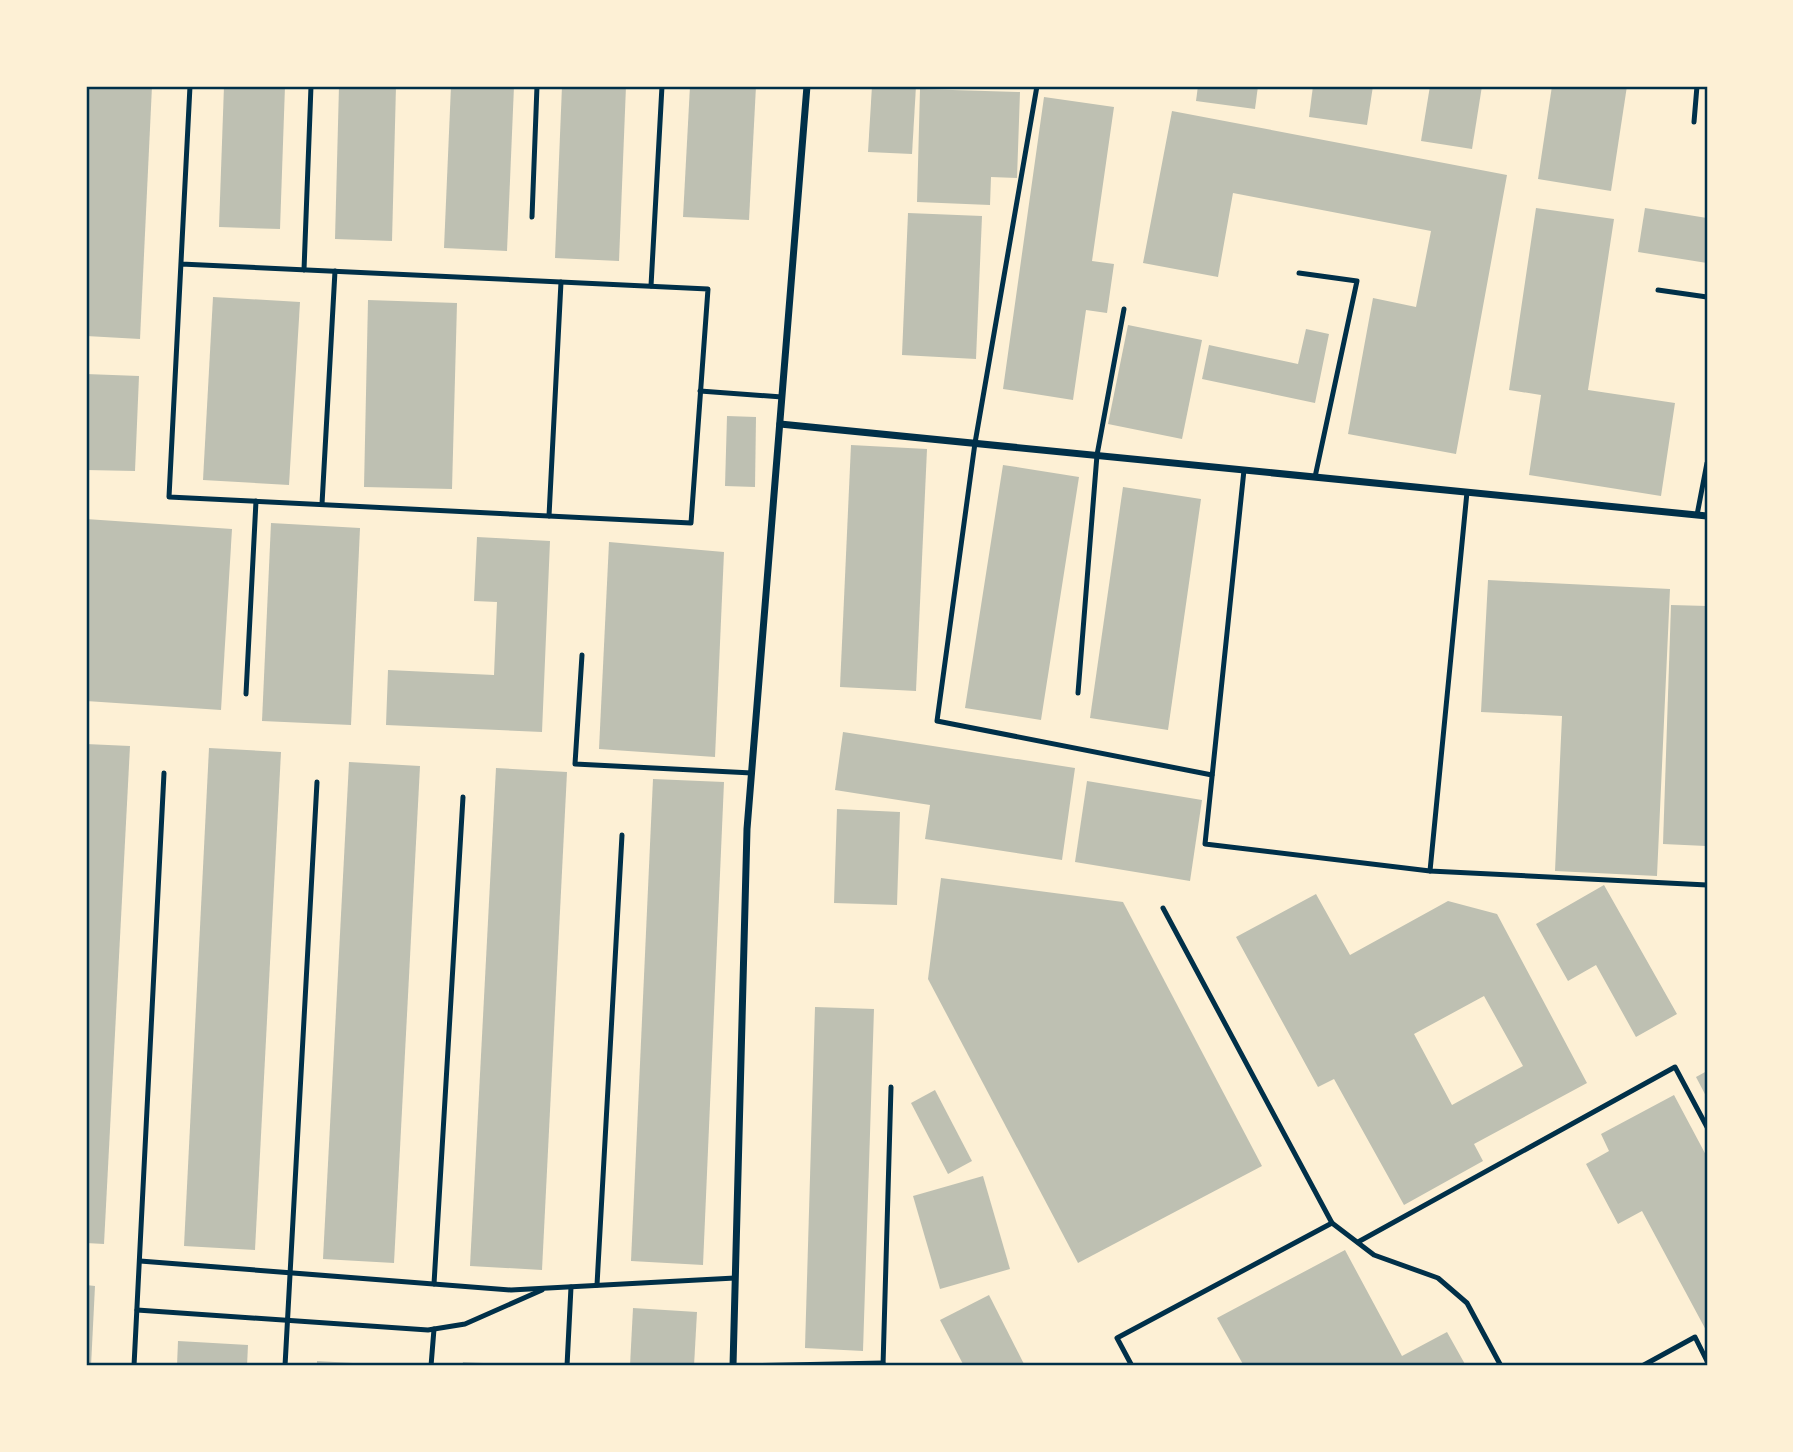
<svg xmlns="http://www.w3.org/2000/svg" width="1793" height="1452" font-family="'Public Sans',sans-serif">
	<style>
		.building { fill: #bec0b2; fill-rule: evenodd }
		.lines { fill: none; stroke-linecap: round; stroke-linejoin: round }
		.service { stroke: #003049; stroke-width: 5 }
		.minor { stroke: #003049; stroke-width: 7 }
		.neatline { fill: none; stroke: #003049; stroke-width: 2.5 }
	</style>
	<rect width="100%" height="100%" fill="#fdf0d5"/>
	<g class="building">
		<polygon points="87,86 152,86 140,339 86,336"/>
		<polygon points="224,86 285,86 280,229 219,227"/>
		<polygon points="339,86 396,86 392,241 335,239"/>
		<polygon points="451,86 514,86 507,251 444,248"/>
		<polygon points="562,86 626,86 619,261 555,258"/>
		<polygon points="690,86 756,86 749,220 683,217"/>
		<polygon points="872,86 916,86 912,154 868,152"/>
		<polygon points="1198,86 1258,86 1255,109 1196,101"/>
		<polygon points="1313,86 1373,86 1367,125 1309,117"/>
		<polygon points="1430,86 1482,86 1472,149 1421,141"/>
		<polygon points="1552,86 1627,86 1611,191 1538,179"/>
		<polygon points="920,89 1020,92 1017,178 991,177 990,205 917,202"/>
		<polygon points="1044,97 1114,107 1092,261 1114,264 1107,313 1086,310 1073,400 1003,389"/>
		<polygon points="1172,111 1507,175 1456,454 1348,434 1373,298 1416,307 1431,231 1233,193 1218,277 1143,263"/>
		<polygon points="1536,208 1614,219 1588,390 1675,403 1661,496 1529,475 1541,395 1509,390"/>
		<polygon points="1645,208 1707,218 1707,263 1638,252"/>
		<polygon points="908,213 982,216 976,359 902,355"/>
		<polygon points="213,297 300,302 289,485 203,480"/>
		<polygon points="368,300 457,303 452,489 364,487"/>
		<polygon points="1128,325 1202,340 1182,439 1108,424"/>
		<polygon points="1306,329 1329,334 1315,403 1202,379 1209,345 1298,364"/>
		<polygon points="86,374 139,376 135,471 86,470"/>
		<polygon points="727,416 756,417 755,487 725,486"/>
		<polygon points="851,445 927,449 916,691 840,687"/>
		<polygon points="1003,465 1079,477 1041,720 965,708"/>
		<polygon points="1123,487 1201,499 1168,730 1090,718"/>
		<polygon points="86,519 232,529 221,710 86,701"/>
		<polygon points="271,523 360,528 351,725 262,721"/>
		<polygon points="477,537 550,541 542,732 386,725 388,670 494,675 497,602 474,601"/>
		<polygon points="609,542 724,552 715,757 599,749"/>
		<polygon points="1488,580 1670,589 1657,876 1555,871 1562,716 1481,712"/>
		<polygon points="1671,605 1707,606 1706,846 1663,844"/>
		<polygon points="843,732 1075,768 1062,860 925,839 930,805 835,790"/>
		<polygon points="86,744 130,746 104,1244 86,1243"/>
		<polygon points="209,748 281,752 255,1250 184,1246"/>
		<polygon points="349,762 420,766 394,1263 323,1259"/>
		<polygon points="496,768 567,772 542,1270 470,1266"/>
		<polygon points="653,779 724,782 703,1265 631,1261"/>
		<polygon points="1087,781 1202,800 1190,881 1075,862"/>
		<polygon points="837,809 900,812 897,905 834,903"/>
		<polygon points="941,878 1123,902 1262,1166 1078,1263 928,979"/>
		<polygon points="1604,885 1677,1014 1636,1037 1596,965 1568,981 1536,924"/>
		<path d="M1316,894L1350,955L1448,901L1497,914L1587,1083L1474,1144L1483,1161L1404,1205L1334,1079L1318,1087L1236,937ZM1484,996L1523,1066L1452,1105L1414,1034Z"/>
		<polygon points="815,1007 874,1009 863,1351 805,1348"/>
		<polygon points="1707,1071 1707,1098 1696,1077"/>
		<polygon points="935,1090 972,1161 948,1174 911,1103"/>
		<polygon points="1674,1095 1707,1157 1707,1332 1642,1211 1618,1224 1586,1164 1609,1151 1601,1134"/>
		<polygon points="983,1176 1010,1269 940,1289 913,1196"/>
		<polygon points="1345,1250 1402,1356 1447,1332 1466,1366 1244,1366 1217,1318"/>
		<polygon points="86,1285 95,1286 91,1366 86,1366"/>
		<polygon points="989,1295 1025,1366 964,1366 940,1320"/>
		<polygon points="633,1308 697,1312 694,1366 630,1366"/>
		<polygon points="178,1341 248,1345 247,1366 177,1366"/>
		<polygon points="317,1361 371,1364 371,1366 317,1366"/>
		<polygon points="463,1362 504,1364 504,1366 462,1366"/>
	</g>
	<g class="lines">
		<g class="service">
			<polyline points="1037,86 975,443 937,721 1212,775"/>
			<polyline points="1694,122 1697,86"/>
			<polyline points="532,217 537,86"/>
			<polyline points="181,264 708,289 691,523 169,497 190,86"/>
			<polyline points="304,270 311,86"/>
			<polyline points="1299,273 1357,281 1315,477"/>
			<polyline points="651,286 662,86"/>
			<polyline points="1658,290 1707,297"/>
			<polyline points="700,391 782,397"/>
			<polyline points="1244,470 1205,844 1430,871 1707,885"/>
			<polyline points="322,504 335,271"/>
			<polyline points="1697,515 1707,463"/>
			<polyline points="549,516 561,282"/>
			<polyline points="582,655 575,764 752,773"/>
			<polyline points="1078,693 1097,455 1124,309"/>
			<polyline points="246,694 256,501"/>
			<polyline points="1430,871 1467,492"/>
			<polyline points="1163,908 1332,1223 1374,1255 1438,1278 1467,1303 1501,1366"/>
			<polyline points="1358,1242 1675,1067 1707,1127"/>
			<polyline points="140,1261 511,1290 735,1278"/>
			<polyline points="434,1284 463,797"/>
			<polyline points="597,1285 622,835"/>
			<polyline points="137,1310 428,1330 465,1324 542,1290"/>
			<polyline points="134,1366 164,773"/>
			<polyline points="285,1366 317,782"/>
			<polyline points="431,1366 434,1329"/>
			<polyline points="567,1366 571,1287"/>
			<polyline points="733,1366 883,1363"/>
			<polyline points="883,1366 891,1087"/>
			<polyline points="1132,1366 1117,1338 1332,1223"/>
			<polyline points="1642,1366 1695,1337 1707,1361"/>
		</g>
		<g class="minor">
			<polyline points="780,424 1707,516"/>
			<polyline points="733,1366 747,829 807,86"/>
		</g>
	</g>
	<rect width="1793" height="1452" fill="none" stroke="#fdf0d5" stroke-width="175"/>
	<rect x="88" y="88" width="1618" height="1276" class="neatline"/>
</svg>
